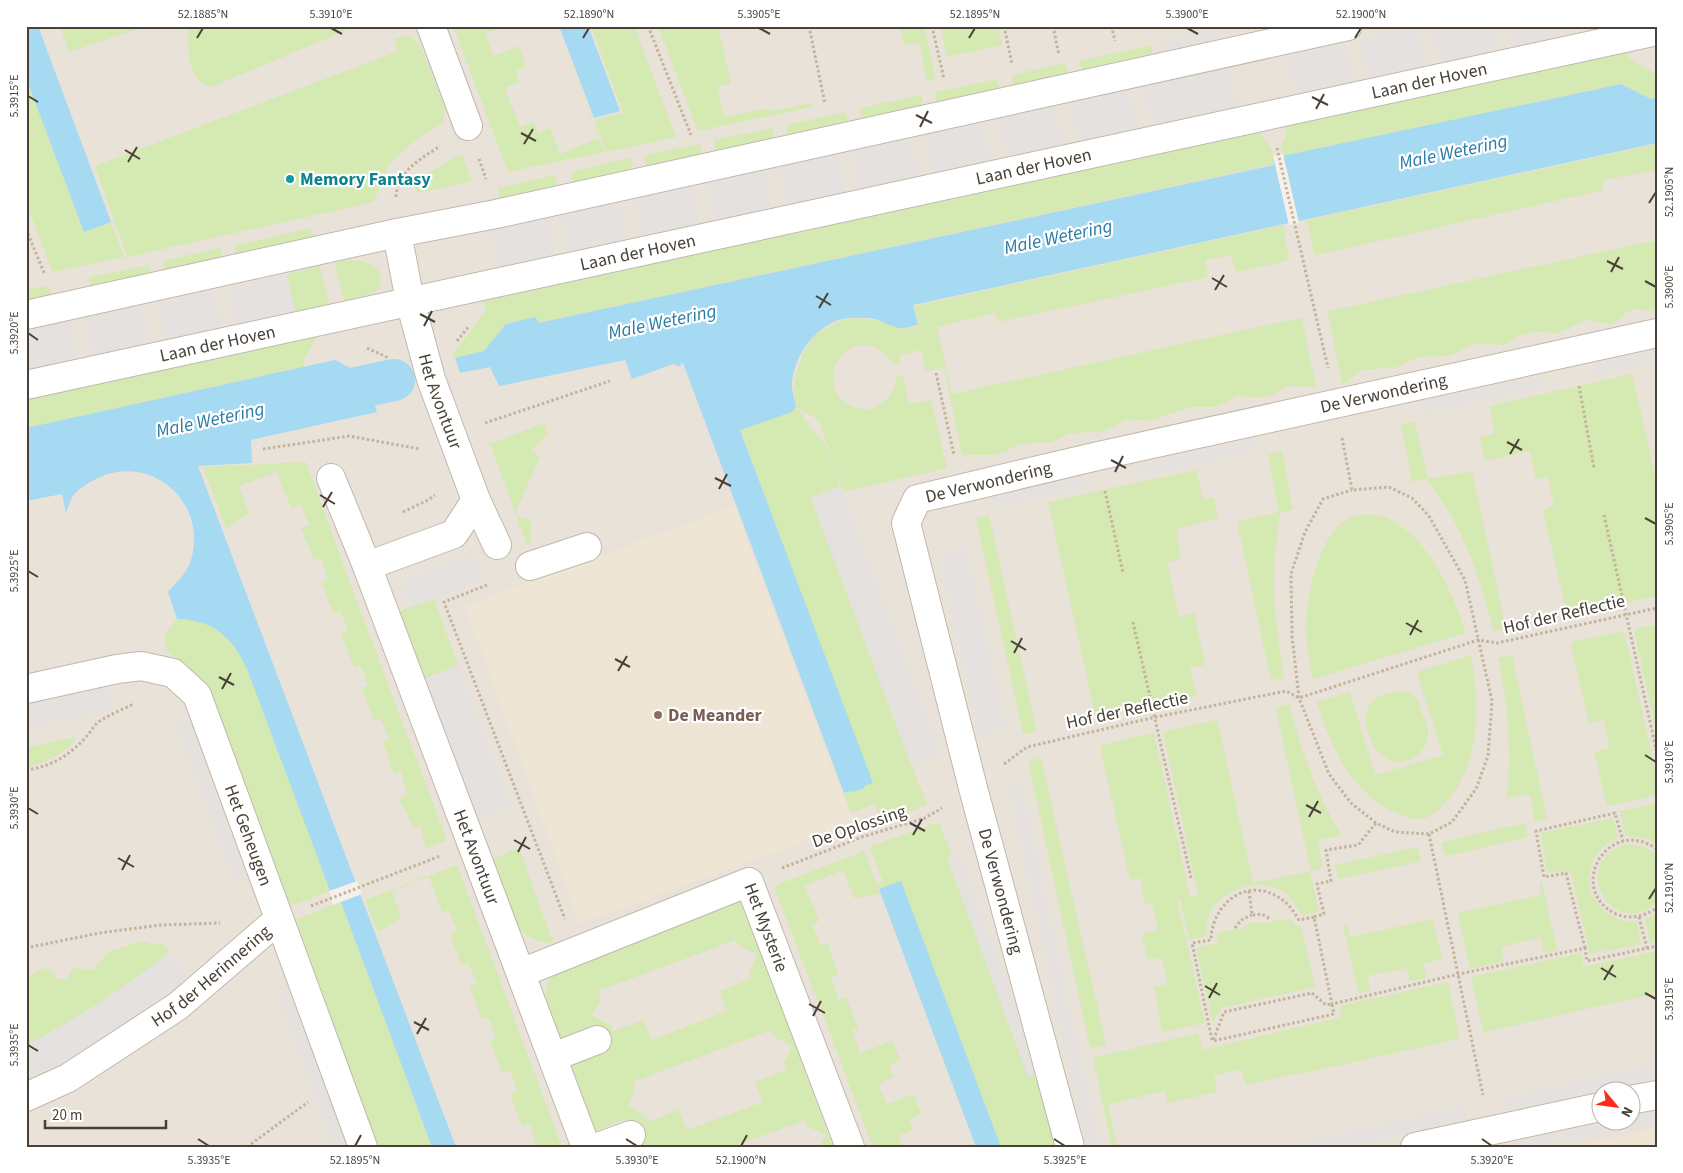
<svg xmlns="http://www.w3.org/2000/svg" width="1683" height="1173" font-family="'Source Sans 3',sans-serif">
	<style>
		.residential { fill: #e9e2d8; fill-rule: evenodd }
		.education { fill: #eee5d4 }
		.green { fill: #d5e9b3; fill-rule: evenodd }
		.parking { fill: #e4e1de }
		.water { fill: #a6d9f2 }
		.pier { fill: #f5f1ea }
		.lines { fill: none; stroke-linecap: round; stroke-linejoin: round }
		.canal { stroke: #a6d9f2; stroke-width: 42 }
		.minor-casing { stroke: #c1b8ac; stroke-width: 30 }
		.path { stroke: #c3b39d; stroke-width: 3; stroke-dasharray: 2.5 2.5; stroke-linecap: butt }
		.minor { stroke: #fff; stroke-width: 28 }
		.ticks { fill: none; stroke: #494138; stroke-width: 2 }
		.culture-dot { fill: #0f9aa8; stroke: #fff; stroke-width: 2 }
		.education-dot { fill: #8d6e63; stroke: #fff; stroke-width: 2 }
		.labels { text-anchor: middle; stroke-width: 4.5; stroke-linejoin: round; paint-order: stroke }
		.street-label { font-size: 18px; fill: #494138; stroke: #fff }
		.culture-label { font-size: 18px; font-weight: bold; fill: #0d838f; stroke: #fff; text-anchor: start }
		.education-label { font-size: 18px; font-weight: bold; fill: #785e54; stroke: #fff; text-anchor: start }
		.water-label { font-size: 19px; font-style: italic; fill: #2b7ca6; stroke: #fff }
		.neatline { fill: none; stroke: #494138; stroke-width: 2 }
		.ticks-label { font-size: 12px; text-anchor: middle; fill: #494138 }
	</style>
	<rect width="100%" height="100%" fill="#f5f1ea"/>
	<path class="residential" d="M26,26H1657V1147H26ZM1600,1090H1630V1120H1600Z"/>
	<g class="education">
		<polygon points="734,506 853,823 580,924 465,606"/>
		<polygon points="1657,1128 1657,1147 1573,1147"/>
	</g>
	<g class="green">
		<polygon points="60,26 143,26 144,27 69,52"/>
		<path d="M188,26H357L211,87C185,81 189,47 188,26Z"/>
		<polygon points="453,26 499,26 500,28 485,34 494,56 519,46 526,66 516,71 519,82 505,88 520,127 534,122 538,133 550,128 560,154 598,138 557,26 604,152 508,172"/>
		<polygon points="591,26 634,26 676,137 606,152 594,120 623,113"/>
		<polygon points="658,26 718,26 731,84 717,87 724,117 770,108 771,111 811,103 811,107 698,131"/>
		<polygon points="900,26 924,26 936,80 927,81 919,43 904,45"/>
		<polygon points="941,26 998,26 1002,45 947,57"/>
		<polygon points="410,35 420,44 445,109 443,123 417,139 389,164 374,202 127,257 95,166 396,52 398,50 394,39"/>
		<polygon points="1151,45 1153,58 1082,73 1080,61"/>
		<polygon points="1625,48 1627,56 1657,75 1657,98 1651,99 1620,84 1284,156 1281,144 1287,135 1284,123"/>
		<polygon points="1065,63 1069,76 1013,88 1012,75"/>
		<polygon points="26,78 84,232 111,222 124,257 53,272 26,202"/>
		<polygon points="997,79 999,92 937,105 935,92"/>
		<polygon points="921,95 923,107 862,120 860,108"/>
		<polygon points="846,112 848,125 788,138 786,125"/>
		<polygon points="772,128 774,140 716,153 714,140"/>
		<polygon points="1261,128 1263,138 1271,147 1275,164 538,323 536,318 506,324 484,351 455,358 453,354 486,311 482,298"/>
		<polygon points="700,144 703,157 647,169 644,155"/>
		<polygon points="1657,144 1657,170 1603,180 1603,190 1317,255 1314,254 1307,220"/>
		<polygon points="459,155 463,157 472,181 419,193 417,192 416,187 426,174"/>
		<polygon points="630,158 633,171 573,185 571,172"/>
		<polygon points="555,175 558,188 500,200 498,188"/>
		<path d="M1284,225L1286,236L1284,237L1290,259H1287V261L1236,272L1231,255L1205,260L1208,277L998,322L995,313L937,327L952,394L1299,318L1302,319L1316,387L1287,386L1272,395L1262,398L1238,396L1216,407H1191L1150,421L1128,419L1102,432L1070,433L1051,442L1022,444L1011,448L1007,451L995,455H962L944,368L926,371L921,350L899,355L900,363L894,366C891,358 885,354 878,349C843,327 810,392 854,407C877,416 894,396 897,376L903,375L909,404L931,400L947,468L843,492L819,420L797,408L810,427L826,444L840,486L811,499L927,805L880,823L878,819L880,818L875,804L851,813L844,793L872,783L740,429L792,412L796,406L794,393L795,376L804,352L816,334L842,320L854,318L877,320L902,329L919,326L914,306Z"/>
		<polygon points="311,228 315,241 236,257 234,246"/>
		<polygon points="1657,240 1657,312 1639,309 1632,310 1627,312 1613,324 1586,320 1558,333 1535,332 1520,336 1504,345 1474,344 1449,356 1422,357 1410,360 1399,367 1363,370 1353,376 1347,383 1342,383 1328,313 1329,311"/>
		<polygon points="220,248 223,261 165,274 162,261"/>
		<path d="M348,260C368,259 392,271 375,293L344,301L335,263Z"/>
		<polygon points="149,265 151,277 92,290 89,277"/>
		<polygon points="320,266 329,305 295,311 287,276 288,274"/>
		<polygon points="49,285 51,299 26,304 26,290"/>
		<polygon points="319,333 304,360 304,367 26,428 26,397"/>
		<polygon points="1632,374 1657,484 1657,596 1567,615 1543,510 1554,506 1548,477 1536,479 1530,451 1485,461 1480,438 1495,433 1489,406"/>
		<path d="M1415,422L1428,479L1472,471L1506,629L1493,631C1481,576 1462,523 1426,479L1412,482L1401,425Z"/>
		<polygon points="544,423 548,434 531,451 540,456 516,512 517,516 531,521 530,544 527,545 490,444"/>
		<polygon points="1282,451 1293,510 1280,512 1274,565 1274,594 1276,621 1284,678 1271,680 1237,522 1279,512 1268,455"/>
		<polygon points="306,462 366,626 447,840 426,849 421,826 414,828 399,798 407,795 401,772 394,774 383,742 389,739 381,719 374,721 362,688 368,685 361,665 354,668 341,635 348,632 341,612 334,614 321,582 328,579 321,558 314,560 301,528 309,525 301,505 291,508 277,472 239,486 249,513 226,528 203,467"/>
		<polygon points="1196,470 1203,499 1214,497 1218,518 1176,529 1181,559 1167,562 1179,617 1194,613 1205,665 1190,668 1197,696 1096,718 1048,502"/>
		<path d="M1370,514C1378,516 1386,517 1393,521C1430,541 1454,595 1466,633L1312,679C1310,664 1307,649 1306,634C1305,602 1317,535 1348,519C1355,515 1363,515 1370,514Z"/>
		<polygon points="989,515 1036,728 1036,732 1023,734 976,518"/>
		<polygon points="434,599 458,665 424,679 399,611"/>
		<path d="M177,619C214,619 232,637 247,669L331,891L289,906L205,684C194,671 184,660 168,653L164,636Z"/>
		<polygon points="1657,624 1657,736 1634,629"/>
		<polygon points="1624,631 1657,778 1657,795 1607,806 1594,752 1609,748 1604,720 1589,723 1571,645 1572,642"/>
		<path d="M1471,655C1479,705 1482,758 1448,800C1441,808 1433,817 1421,819C1411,820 1401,816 1392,811C1349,789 1331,746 1317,702L1350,692L1375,775L1443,755L1417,672Z"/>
		<path d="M1512,655L1547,819L1535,821L1530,794L1507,798C1511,751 1509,705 1498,658Z"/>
		<path d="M1397,691C1402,691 1407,691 1411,694C1418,698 1420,706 1422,713C1424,719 1428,725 1428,731C1429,747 1416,761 1400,762C1374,763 1356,719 1372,701C1378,695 1388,693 1397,691Z"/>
		<path d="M1289,704C1301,751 1316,794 1342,836L1318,840L1323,868L1311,871L1276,710L1277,709V707Z"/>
		<path d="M1216,720L1218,723L1253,883L1310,871L1319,912L1302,915C1297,908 1291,896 1282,891C1258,878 1222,888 1210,913C1207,920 1207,929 1206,936L1189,940L1180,899H1177L1205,1023L1162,1032L1154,987L1168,984L1162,958L1147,959L1142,934L1158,930L1152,903L1145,904L1140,878L1130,880L1100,748H1102L1101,745L1154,733L1190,897L1198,895L1163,732Z"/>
		<path d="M74,737L75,742C60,754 46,764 26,766V748Z"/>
		<polygon points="1041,758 1106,1045 1090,1048 1028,761"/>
		<polygon points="1657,803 1657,844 1645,838 1625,836 1620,811"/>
		<path d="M1613,818L1618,838C1570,857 1586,925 1637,921L1641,944L1590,954L1570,870L1547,873L1541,833Z"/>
		<polygon points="939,822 1061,1147 1001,1147 901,882 879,889 877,884 883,881 869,847"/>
		<polygon points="1525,823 1528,837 1447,856 1447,854 1444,855 1442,842"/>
		<path d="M1628,844L1646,847L1657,855V902C1612,943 1566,859 1628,844Z"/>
		<polygon points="1418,847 1421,860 1418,862 1338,879 1335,865"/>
		<path d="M519,848L553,943C536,942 525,937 516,923L492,859Z"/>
		<polygon points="864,851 880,894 854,898 843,870 805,886 819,921 812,924 820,945 828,943 838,974 831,978 839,1000 846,997 858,1028 852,1031 860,1053 893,1041 900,1060 889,1066 893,1077 878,1084 887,1104 913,1094 921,1114 909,1120 913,1130 898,1136 902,1147 873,1147 774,886"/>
		<polygon points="457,865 562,1147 535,1147 537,1145 530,1124 522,1126 510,1094 517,1091 510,1071 502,1073 490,1040 496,1038 489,1017 482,1019 470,987 477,984 469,964 462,966 450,934 457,930 449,911 442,912 429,877 392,891 401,917 378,932 365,900"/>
		<polygon points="1542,882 1557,950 1544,952 1541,937 1501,947 1504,961 1470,969 1458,915 1461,912 1541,895 1540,883"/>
		<path d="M741,898L833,1147H820L826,1135L807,1126L805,1120L732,1147H631L638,1144L628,1118L594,1132L569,1066L604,1052L594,1027L559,1040C552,1021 536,993 554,974C558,969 564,966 569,962L583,997L570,962ZM736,940L739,946L757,954L749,973L751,979L720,991L727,1011L652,1040L644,1020L613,1031L610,1025L592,1016L601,998L598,991ZM771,1030L773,1037L792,1045L784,1063L786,1070L755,1082L763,1102L687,1130L679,1110L648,1122L645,1115L628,1107L635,1089L633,1082Z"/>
		<polygon points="341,902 432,1147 379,1147 294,920"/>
		<polygon points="1657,913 1657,941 1650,943 1645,919"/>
		<polygon points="1279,919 1292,920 1294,926 1301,925 1315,987 1221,1008 1213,1023 1196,948 1217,943 1217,933 1244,928 1249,923 1260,922 1264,924"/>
		<polygon points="1430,920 1433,920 1442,959 1423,964 1426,978 1410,981 1407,968 1368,976 1370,990 1359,993 1343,926 1347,924 1350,937"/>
		<path d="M143,941L151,944L162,943L168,949V952C160,963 146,971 135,979C100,1004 63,1025 26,1046V978L45,968C55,971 53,981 67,979L74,968L93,970L108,952Z"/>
		<polygon points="1657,951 1657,993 1485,1032 1483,1031 1471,977 1581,953 1584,967"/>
		<polygon points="1448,982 1459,1036 1458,1039 1300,1074 1299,1073 1246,1085 1241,1069 1214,1076 1217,1092 1168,1103 1165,1091 1108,1104 1117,1147 1112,1147 1093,1058 1198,1033 1203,1050 1341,1017 1340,1006"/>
	</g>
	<g class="parking">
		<polygon points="1432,26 1493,26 1499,49 1439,63 1440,61"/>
		<polygon points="1510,26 1569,26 1572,33 1512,47 1514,44"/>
		<polygon points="1419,27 1418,29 1425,63 1427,65 1366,78 1368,76 1359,41 1358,40"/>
		<polygon points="1222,28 1225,42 1154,57 1165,41"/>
		<polygon points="1345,43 1352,79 1355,81 1293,94 1294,92 1287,58 1285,56"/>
		<polygon points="1230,68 1229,70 1236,101 1239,106 1150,125 1152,122 1143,87"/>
		<polygon points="1131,89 1130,94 1136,126 1138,128 1077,141 1079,138 1071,104 1069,103"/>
		<polygon points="1058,105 1056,109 1063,142 1066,144 1005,156 1007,154 999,120 997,119"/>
		<polygon points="985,121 984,132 989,156 992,160 930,173 932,172 928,146 925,137 923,135"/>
		<polygon points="911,137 910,142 919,175 859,188 860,186 852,152 850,151"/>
		<polygon points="839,153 838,156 845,190 849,191 785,205 787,202 778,167"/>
		<polygon points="766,169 765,174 772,206 776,207 713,221 715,218 708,185 705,182"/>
		<polygon points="694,185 692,189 700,222 702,223 640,237 642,233 633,199"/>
		<polygon points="621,201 620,205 627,237 631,239 568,252 569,249 563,216 560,214"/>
		<polygon points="549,217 548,220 555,253 558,255 496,268 497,265 490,232 488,230"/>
		<polygon points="289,274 287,277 294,310 296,312 235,326 237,323 229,289 227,288"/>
		<polygon points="216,290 214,294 223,328 164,341 165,336 157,305 155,303"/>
		<polygon points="143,305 143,309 150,342 152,343 91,356 93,353 86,320 84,318"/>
		<polygon points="72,320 70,323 78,357 81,359 26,371 26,331"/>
		<polygon points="1657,350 1657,361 1596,375 1594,364"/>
		<polygon points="1541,376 1544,387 1421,414 1418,402"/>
		<polygon points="1258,438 1261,450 1141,477 1138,465"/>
		<polygon points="1083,474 1086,487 993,508 990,495"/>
		<polygon points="840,486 941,754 911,765 811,498"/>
		<polygon points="967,549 1006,729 979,735 939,555"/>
		<polygon points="474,553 484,580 411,607 401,581"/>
		<polygon points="458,665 511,807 477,820 424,679"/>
		<polygon points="106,686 112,710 26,729 26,704"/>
		<polygon points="188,721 245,874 234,879 176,725"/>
		<polygon points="1021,784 1099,1147 1087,1147 1008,786"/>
		<polygon points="959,854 1040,1072 1028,1077 947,858"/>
		<polygon points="169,953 188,978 108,1034 73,1056 26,1081 26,1046 92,1008 123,987"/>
		<polygon points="290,992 347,1147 334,1147 278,996"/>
		<polygon points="1657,1064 1657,1079 1507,1111 1504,1098"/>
		<polygon points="1464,1106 1467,1120 1345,1147 1282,1147"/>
		<polygon points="1656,1112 1656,1122 1565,1141 1562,1132 1617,1121 1630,1120 1631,1118"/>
		<polygon points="1552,1135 1553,1144 1540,1147 1493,1147"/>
	</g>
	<g class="water">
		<polygon points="26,26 38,26 111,222 84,232 26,78"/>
		<polygon points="559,26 588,26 620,111 594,118"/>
		<path d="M1621,84L1651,99L1657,98V143L913,305L918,325C912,326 905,329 899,328C889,326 880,319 870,318C861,318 851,317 842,319C815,326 794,356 792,383C792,391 794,399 796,406L792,412L740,430L873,783L864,786L865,788L853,792L852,791L844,793L683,363L680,364L681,367L673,364L632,379L625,360L499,386L490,367L460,373L455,358L484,351L506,324L536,317L538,323L1274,165L1273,158Z"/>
		<path d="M335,360L366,376L377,412L251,440L252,463L198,466L456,1147H432L341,902L335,904L247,669C232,637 214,620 177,619L168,592C174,585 182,578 187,569C193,559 194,547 194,536C192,486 138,455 94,480C87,484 78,489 73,496C70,501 68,508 66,513L62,494L26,501V428Z"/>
		<polygon points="901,881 1001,1147 976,1147 879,889"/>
	</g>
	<g class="pier">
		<polygon points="1283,154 1299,223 1289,225 1273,156"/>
		<polygon points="357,881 362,894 333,905 329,891"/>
	</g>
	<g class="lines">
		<polyline class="canal" points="313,397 394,380"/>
		<defs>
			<g id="minor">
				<polyline points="431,26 468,126"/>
				<path id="s1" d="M397,233L410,301L431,379L476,500L497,545"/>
				<polyline points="26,315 397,233 496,214 1348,26"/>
				<path id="s2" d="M26,385L1657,31"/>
				<path id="s3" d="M331,478L367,566L586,1147"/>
				<polyline points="367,566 454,534 476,500"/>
				<polyline points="530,566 587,547"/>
				<path id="s4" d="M26,689L117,669L141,666L173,673L197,695L363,1147"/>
				<path id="s5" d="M521,973L749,882L850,1147"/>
				<polyline points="553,1057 597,1040"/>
				<path id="s6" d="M26,1097L68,1078L178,1006L279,919"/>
				<polyline points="1630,1100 1657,1095"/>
				<polyline points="598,1147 631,1135"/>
				<path id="s7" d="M1070,1147L973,788L906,523L917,499L1098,456L1657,333"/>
				<polyline points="1415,1147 1600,1107"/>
			</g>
		</defs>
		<use href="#minor" class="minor-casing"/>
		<g class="path">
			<polyline points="648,26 691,135"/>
			<polyline points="809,26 825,104"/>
			<polyline points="932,26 944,79"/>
			<polyline points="1004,26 1012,64"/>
			<polyline points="1053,26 1059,55"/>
			<polyline points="1105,26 1112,28 1115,41"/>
			<polyline points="1277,148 1328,368"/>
			<polyline points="479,159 486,179"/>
			<path d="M396,197C397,171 421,159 440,146"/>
			<polyline points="26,229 45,275"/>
			<polyline points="457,341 469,326"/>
			<polyline points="367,348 389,358"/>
			<polyline points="936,373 954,455"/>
			<polyline points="1579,386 1594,468"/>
			<polyline points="485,423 610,381"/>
			<polyline points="1342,438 1352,490 1389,487 1412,498 1429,516 1465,580 1492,701 1488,756 1476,789 1452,822 1429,834 1395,832 1376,823 1351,803 1329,774 1299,698 1292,636 1291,574 1305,532 1323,499 1352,490"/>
			<polyline points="263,449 349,436 420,449"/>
			<polyline points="1105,491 1123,573"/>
			<polyline points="403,512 428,500 435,495"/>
			<polyline points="1604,515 1657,753"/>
			<polyline points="487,585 444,602 565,919"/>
			<polyline points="1133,622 1191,878"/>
			<polyline points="1004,764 1027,747 1156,717 1286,691 1299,698 1478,640 1497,643 1657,608"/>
			<path d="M26,770C51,767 70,755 86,737C90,733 92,728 96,724C104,717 123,709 134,704"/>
			<polyline points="1376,823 1358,845 1326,850 1331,881 1317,884 1324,914 1314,917 1332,1004 1459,974 1585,948 1587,961 1657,946"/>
			<polyline points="1429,834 1483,1095"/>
			<path d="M1657,849C1608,815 1565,889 1616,914C1630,920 1645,916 1657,908"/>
			<polyline points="782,868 862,837 925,818 942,808"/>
			<polyline points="1249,891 1252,915 1262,914 1270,919"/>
			<polyline points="311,906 440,856"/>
			<polyline points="1639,917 1647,948"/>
			<polyline points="1235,928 1241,920 1252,915"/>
			<polyline points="26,948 99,933 161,925 220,923"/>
			<polyline points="1585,948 1566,873 1544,877 1536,831 1615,813 1623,841"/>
			<polygon points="1312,993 1326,1005 1332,1004 1334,1014 1213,1041 1224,1012"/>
			<path d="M1212,1040L1192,943L1211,940C1212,900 1252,874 1285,902C1291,907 1295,914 1299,920L1314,917"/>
			<polyline points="247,1147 308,1102"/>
		</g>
		<use href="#minor" class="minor"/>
	</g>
	<path class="ticks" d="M331,28L342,34M759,28L770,34M1187,28L1198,34M197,38L203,28M583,38L589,28M969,38L975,28M1355,38L1361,28M28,96L38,102M1312,97L1328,105M1316,109L1324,94M916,115L932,123M920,127L928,111M521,133L536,141M524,144L533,129M125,150L140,159M128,162L137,147M1649,203L1656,192M1607,261L1623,269M1611,272L1619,257M1212,278L1227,287M1645,281L1656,287M1215,290L1224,275M816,296L831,305M819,308L828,293M420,314L435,322M424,326L432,311M28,333L38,340M1507,442L1522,450M1510,454L1519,439M1111,460L1126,468M1115,472L1123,456M715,478L731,486M719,489L727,474M320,495L335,504M323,507L332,492M1645,518L1656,524M28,571L38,577M1406,623L1422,632M1410,635L1418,620M1011,641L1026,650M1014,653L1022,638M615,659L630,667M618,671L627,656M219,677L234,685M222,689L231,673M1645,755L1656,762M1306,805L1321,813M28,808L38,814M1309,817L1318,801M910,823L925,831M913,835L922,819M514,840L530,849M518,852L526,837M118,858L134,867M122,870L130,855M1649,899L1656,888M1601,968L1616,977M1604,980L1613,965M1205,986L1220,995M1645,993L1656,999M1209,998L1217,983M809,1004L825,1013M813,1016L821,1001M414,1022L429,1030M417,1034L426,1018M28,1045L38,1051M198,1139L209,1146M626,1139L637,1146M1054,1139L1065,1146M1482,1139L1492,1146M355,1146L361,1135M741,1146L747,1135"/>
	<circle class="culture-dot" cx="290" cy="179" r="5"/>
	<circle class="education-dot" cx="658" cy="715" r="5"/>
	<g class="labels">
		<g class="street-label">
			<text dy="6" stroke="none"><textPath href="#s2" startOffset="1436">Laan der Hoven</textPath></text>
			<text dy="6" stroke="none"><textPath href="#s2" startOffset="1031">Laan der Hoven</textPath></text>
			<text dy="6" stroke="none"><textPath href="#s2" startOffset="626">Laan der Hoven</textPath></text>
			<text dy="6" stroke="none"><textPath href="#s2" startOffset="196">Laan der Hoven</textPath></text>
			<text dy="6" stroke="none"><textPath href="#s7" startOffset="1150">De Verwondering</textPath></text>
			<text dy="6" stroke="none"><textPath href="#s1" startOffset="174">Het Avontuur</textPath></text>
			<text dy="6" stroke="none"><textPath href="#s7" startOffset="745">De Verwondering</textPath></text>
			<text transform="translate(1564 614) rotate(-13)" y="6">Hof der Reflectie</text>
			<text transform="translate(1127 710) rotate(-12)" y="6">Hof der Reflectie</text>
			<text transform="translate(859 826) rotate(-19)" y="6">De Oplossing</text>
			<text dy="6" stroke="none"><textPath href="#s4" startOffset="332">Het Geheugen</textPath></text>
			<text dy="6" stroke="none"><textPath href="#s3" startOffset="406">Het Avontuur</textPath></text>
			<text transform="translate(1001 891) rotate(75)" y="6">De Verwondering</text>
			<text dy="6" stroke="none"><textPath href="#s5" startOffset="294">Het Mysterie</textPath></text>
			<text dy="6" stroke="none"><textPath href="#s6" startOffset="222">Hof der Herinnering</textPath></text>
		</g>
		<g class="culture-label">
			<text x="300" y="185">Memory Fantasy</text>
		</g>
		<g class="education-label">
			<text x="668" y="721">De Meander</text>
		</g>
		<g class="water-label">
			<text transform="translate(1453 151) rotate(-12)" y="7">Male Wetering</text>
			<text transform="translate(1058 236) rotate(-12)" y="7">Male Wetering</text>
			<text transform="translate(662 321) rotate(-12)" y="7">Male Wetering</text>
			<text transform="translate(210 419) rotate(-12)" y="7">Male Wetering</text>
		</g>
	</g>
	<rect width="1683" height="1173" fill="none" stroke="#ffffff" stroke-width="55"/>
	<g transform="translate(1616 1106) rotate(119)"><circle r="24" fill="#ffffff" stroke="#b6b3af"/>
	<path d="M0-4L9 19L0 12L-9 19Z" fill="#fc2b1a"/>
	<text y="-8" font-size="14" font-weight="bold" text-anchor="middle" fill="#494138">N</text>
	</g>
	<path d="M45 1120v8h121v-8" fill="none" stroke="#494138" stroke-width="2.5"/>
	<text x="52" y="1120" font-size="15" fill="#494138" stroke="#ffffff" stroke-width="4" paint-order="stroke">20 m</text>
	<rect x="28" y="28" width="1628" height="1118" class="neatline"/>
	<g class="ticks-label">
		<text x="203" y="18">52.1885°N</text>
		<text x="331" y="18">5.3910°E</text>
		<text x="589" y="18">52.1890°N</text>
		<text x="759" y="18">5.3905°E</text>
		<text x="975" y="18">52.1895°N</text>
		<text x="1187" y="18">5.3900°E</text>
		<text x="1361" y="18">52.1900°N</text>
		<text transform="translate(14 96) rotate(-90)" y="4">5.3915°E</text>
		<text transform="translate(1669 192) rotate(-90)" y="4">52.1905°N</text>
		<text transform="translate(1669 287) rotate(-90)" y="4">5.3900°E</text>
		<text transform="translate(14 333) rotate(-90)" y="4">5.3920°E</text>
		<text transform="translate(1669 524) rotate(-90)" y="4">5.3905°E</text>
		<text transform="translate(14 571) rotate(-90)" y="4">5.3925°E</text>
		<text transform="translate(1669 762) rotate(-90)" y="4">5.3910°E</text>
		<text transform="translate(14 808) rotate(-90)" y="4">5.3930°E</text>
		<text transform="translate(1669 888) rotate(-90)" y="4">52.1910°N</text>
		<text transform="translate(1669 999) rotate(-90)" y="4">5.3915°E</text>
		<text transform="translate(14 1045) rotate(-90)" y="4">5.3935°E</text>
		<text x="209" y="1164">5.3935°E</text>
		<text x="355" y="1164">52.1895°N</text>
		<text x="637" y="1164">5.3930°E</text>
		<text x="741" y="1164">52.1900°N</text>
		<text x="1065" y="1164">5.3925°E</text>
		<text x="1492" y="1164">5.3920°E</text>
	</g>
</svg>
